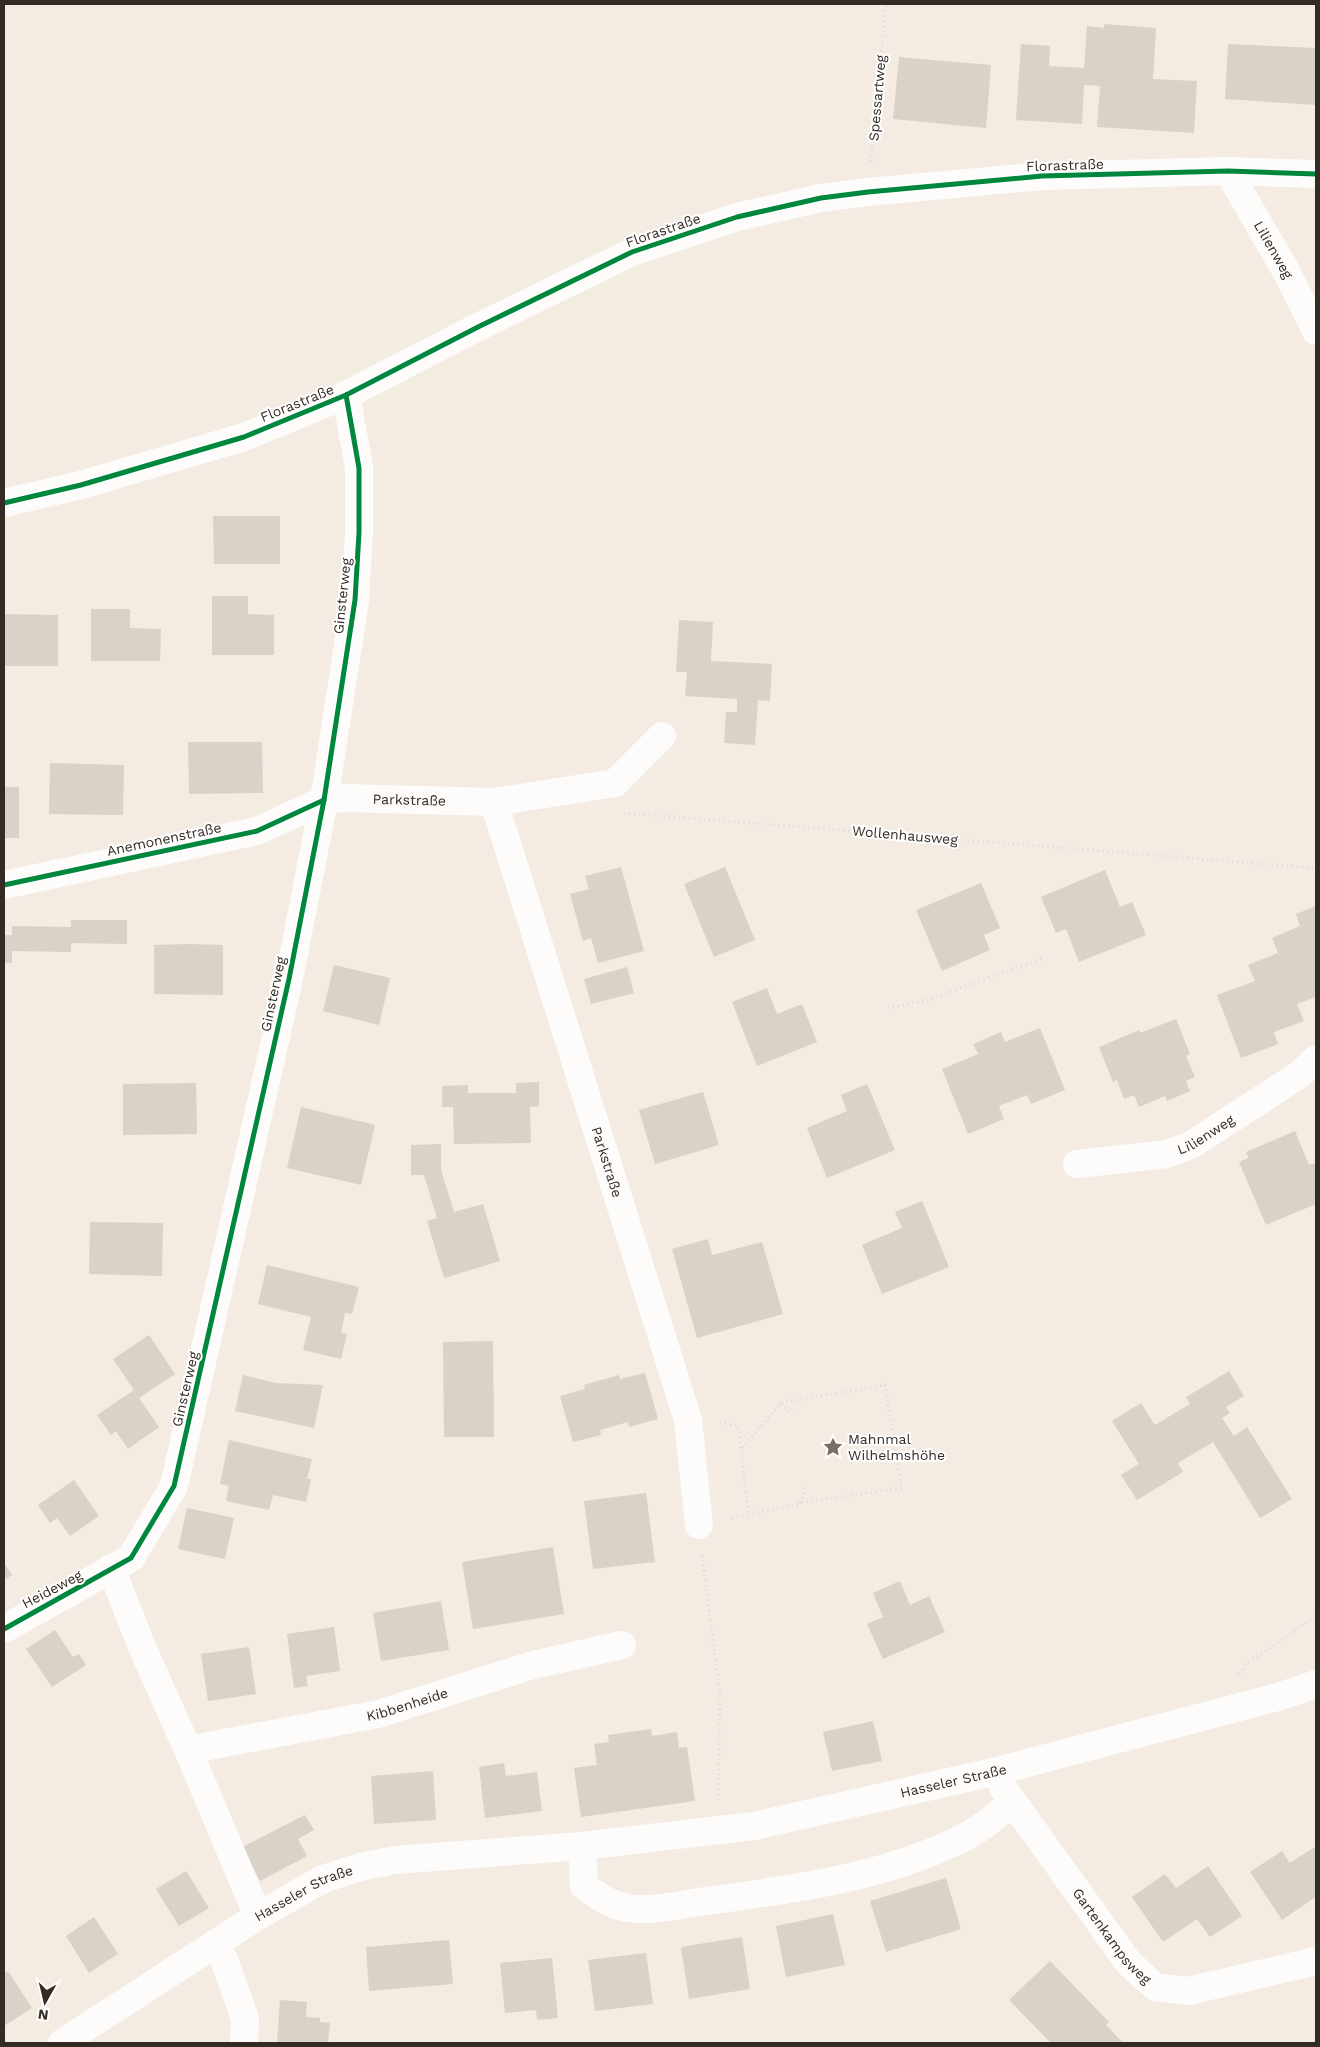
<svg xmlns="http://www.w3.org/2000/svg" width="1320" height="2047" font-family="'Work Sans',sans-serif">
	<style>
		.building { fill: #d8d2c9 }
		.lines { fill: none; stroke-linecap: round; stroke-linejoin: round }
		.path { stroke: #dddad8; stroke-width: 3; stroke-dasharray: 1 4; stroke-linecap: butt }
		.minor { stroke: #fdfcfb; stroke-width: 28 }
		.cycleway-casing { stroke: #fff; stroke-width: 8 }
		.cycleway { stroke: #00873e; stroke-width: 5 }
		.labels { text-anchor: middle; stroke-width: 4; stroke-linejoin: round; paint-order: stroke }
		.street-label { font-size: 14px; fill: #342b24; stroke: #fff }
		.poi-label { font-size: 14px; fill: #342b24; stroke: #fff; text-anchor: start }
	</style>
	<rect width="100%" height="100%" fill="#f4ebe2"/>
	<g class="building">
		<polygon points="1104,24 1156,28 1153,79 1197,81 1194,133 1097,127 1100,86 1084,85 1082,124 1016,120 1021,44 1050,46 1049,66 1084,68 1087,26 1104,28"/>
		<polygon points="1228,44 1316,48 1316,105 1225,99"/>
		<polygon points="899,57 991,65 986,128 893,119"/>
		<polygon points="213,516 280,516 280,564 214,564"/>
		<polygon points="212,596 248,596 248,614 274,615 274,655 212,655"/>
		<polygon points="91,609 130,609 130,628 161,629 160,661 91,661"/>
		<polygon points="4,614 58,615 58,666 4,666"/>
		<polygon points="679,620 713,622 711,661 772,664 770,701 758,700 755,745 724,743 726,712 737,712 737,699 685,696 687,672 676,672"/>
		<polygon points="188,742 262,742 263,793 189,794"/>
		<polygon points="50,763 124,765 123,815 49,814"/>
		<rect x="4" y="787" width="15" height="51"/>
		<polygon points="621,867 644,951 598,963 591,938 583,941 570,894 589,889 585,876"/>
		<polygon points="725,867 755,940 714,957 684,884"/>
		<polygon points="1105,870 1120,907 1132,902 1146,935 1079,962 1066,929 1056,933 1041,897"/>
		<polygon points="981,883 1000,928 984,935 990,950 942,971 916,910"/>
		<polygon points="1316,906 1316,997 1297,1004 1304,1021 1274,1032 1278,1044 1241,1058 1217,995 1255,981 1248,965 1278,953 1272,938 1300,926 1296,914"/>
		<polygon points="71,920 127,920 127,944 71,943 71,952 12,951 12,963 4,963 4,935 12,935 12,926 71,927"/>
		<polygon points="189,944 223,945 223,995 154,994 154,945"/>
		<polygon points="334,965 390,978 379,1025 323,1011"/>
		<polygon points="627,967 634,993 591,1004 584,979"/>
		<polygon points="767,988 777,1014 802,1004 817,1042 757,1066 732,1002"/>
		<polygon points="1176,1019 1190,1054 1186,1056 1195,1077 1186,1081 1190,1091 1167,1101 1165,1096 1139,1107 1134,1095 1124,1099 1117,1080 1113,1082 1099,1047 1139,1030 1140,1033"/>
		<polygon points="1040,1028 1065,1090 1031,1104 1027,1095 999,1106 1004,1119 968,1134 942,1069 978,1054 973,1044 1001,1032 1005,1042"/>
		<polygon points="539,1082 539,1106 530,1107 531,1143 454,1144 453,1107 442,1107 442,1086 468,1085 468,1093 516,1093 516,1083"/>
		<polygon points="196,1083 197,1134 123,1135 123,1084"/>
		<polygon points="867,1084 895,1150 827,1178 807,1128 847,1111 841,1095"/>
		<polygon points="703,1092 719,1145 655,1164 639,1110"/>
		<polygon points="301,1107 375,1125 361,1185 287,1168"/>
		<polygon points="1295,1131 1309,1165 1315,1163 1316,1167 1316,1204 1266,1225 1239,1162 1249,1158 1246,1152"/>
		<polygon points="441,1144 441,1170 454,1212 483,1204 500,1261 444,1278 427,1221 437,1218 424,1175 411,1175 411,1145"/>
		<polygon points="922,1201 949,1267 882,1294 862,1245 902,1228 895,1212"/>
		<polygon points="90,1222 163,1223 162,1276 89,1274"/>
		<polygon points="708,1239 712,1255 762,1242 783,1314 697,1338 672,1249"/>
		<polygon points="267,1265 359,1287 352,1314 345,1313 341,1333 347,1334 341,1359 303,1350 311,1317 258,1304"/>
		<polygon points="149,1335 175,1374 139,1398 159,1427 128,1449 116,1431 111,1435 97,1415 134,1390 113,1359"/>
		<polygon points="493,1341 494,1437 444,1437 443,1342"/>
		<polygon points="1229,1371 1244,1396 1226,1407 1230,1413 1222,1418 1234,1436 1247,1427 1292,1499 1260,1518 1213,1442 1178,1463 1183,1472 1137,1500 1121,1475 1139,1464 1112,1421 1141,1403 1155,1425 1190,1404 1186,1397"/>
		<polygon points="645,1373 658,1419 629,1427 628,1422 600,1430 601,1435 573,1442 560,1396 585,1389 584,1385 619,1375 620,1379"/>
		<polygon points="243,1375 276,1383 323,1385 314,1428 235,1411"/>
		<polygon points="229,1440 312,1459 307,1479 311,1479 306,1502 273,1495 269,1510 226,1501 229,1486 220,1484"/>
		<polygon points="74,1480 99,1516 70,1536 57,1518 50,1523 38,1505"/>
		<polygon points="646,1493 655,1562 593,1569 584,1501"/>
		<polygon points="187,1508 234,1518 225,1559 178,1549"/>
		<polygon points="553,1547 564,1614 473,1629 462,1562"/>
		<polygon points="4,1563 12,1575 4,1580"/>
		<polygon points="900,1581 910,1605 929,1596 945,1632 883,1659 867,1624 883,1617 873,1593"/>
		<polygon points="441,1601 449,1650 381,1661 373,1613"/>
		<polygon points="334,1627 340,1671 306,1676 308,1686 294,1688 287,1634"/>
		<polygon points="55,1630 73,1657 79,1654 86,1665 52,1687 26,1649"/>
		<polygon points="249,1647 256,1694 208,1701 201,1654"/>
		<polygon points="873,1721 882,1761 832,1771 823,1732"/>
		<polygon points="651,1729 652,1736 677,1732 679,1748 687,1747 695,1801 581,1817 574,1768 597,1765 594,1744 609,1742 608,1735"/>
		<polygon points="504,1763 506,1776 537,1772 542,1811 485,1818 479,1767"/>
		<polygon points="433,1771 436,1820 374,1824 371,1776"/>
		<polygon points="305,1815 314,1830 298,1839 307,1856 260,1881 242,1847"/>
		<polygon points="1316,1846 1316,1901 1314,1898 1282,1920 1250,1872 1282,1851 1290,1863"/>
		<polygon points="1208,1866 1242,1916 1210,1937 1197,1919 1163,1942 1132,1897 1165,1874 1176,1888"/>
		<polygon points="186,1871 209,1908 179,1926 156,1889"/>
		<polygon points="946,1878 961,1929 886,1952 870,1901"/>
		<polygon points="833,1914 845,1965 786,1977 776,1926"/>
		<polygon points="94,1917 118,1954 89,1973 66,1936"/>
		<polygon points="742,1937 750,1989 689,1999 681,1947"/>
		<polygon points="449,1940 453,1984 369,1991 366,1947"/>
		<polygon points="646,1953 653,2004 595,2011 588,1960"/>
		<polygon points="552,1958 558,2018 537,2020 536,2010 505,2013 500,1963"/>
		<polygon points="1050,1961 1109,2022 1106,2025 1123,2043 1051,2043 1009,2000"/>
		<polygon points="8,1971 32,2008 4,2026 4,1974"/>
		<polygon points="280,2000 307,2002 306,2017 320,2018 320,2022 330,2023 328,2043 277,2043"/>
	</g>
	<g class="lines">
		<g class="path">
			<polyline points="871,161 886,4"/>
			<polyline points="624,813 1316,868"/>
			<polyline points="888,1008 927,1000 1043,958"/>
			<polyline points="781,1404 793,1414"/>
			<polyline points="720,1423 738,1425 749,1515 729,1519"/>
			<polyline points="742,1448 781,1403 885,1385 902,1488 800,1503 749,1515"/>
			<polyline points="800,1503 805,1488"/>
			<polyline points="702,1555 720,1696 718,1800"/>
			<polyline points="1239,1674 1245,1665 1316,1616"/>
		</g>
		<g class="minor">
			<path id="s1" d="M1228,171L1286,271L1316,331"/>
			<polyline points="4,503 81,485 244,437 346,395 480,326 632,252 737,217 821,198 868,192 1042,176 1228,171 1316,174"/>
			<polyline points="494,802 615,783 662,736"/>
			<path id="s2" d="M4,885L257,831L324,800L345,798L494,802L688,1420L699,1525"/>
			<path id="s3" d="M1077,1164L1167,1154L1191,1145L1299,1075L1316,1059"/>
			<polyline points="111,1568 142,1647 188,1750 258,1916"/>
			<polyline points="4,1629 131,1558 174,1486 289,979 324,800 355,600 359,533 359,468 346,395"/>
			<path id="s4" d="M188,1750L378,1714L533,1665L622,1645"/>
			<path id="s5" d="M1003,1788L1128,1962L1155,1987L1188,1991L1316,1961"/>
			<path d="M582,1846L584,1886C598,1896 610,1905 628,1908C653,1912 682,1904 707,1901C795,1889 888,1877 967,1836C984,1827 999,1813 1013,1803"/>
			<polyline points="215,1944 225,1962 245,2019 244,2043"/>
			<path id="s6" d="M62,2043L258,1916L323,1879L360,1867L395,1860L582,1846L754,1826L993,1772L1278,1697L1316,1684"/>
		</g>
		<defs>
			<g id="cycleway">
				<polyline points="4,503 81,485 244,437 346,395 480,326 632,252 737,217 821,198 868,192 1042,176 1228,171 1316,174"/>
				<polyline points="4,885 257,831 324,800"/>
				<polyline points="4,1629 131,1558 174,1486 289,979 324,800 355,600 359,533 359,468 346,395"/>
			</g>
		</defs>
		<use href="#cycleway" class="cycleway-casing"/>
		<use href="#cycleway" class="cycleway"/>
	</g>
	<defs>
		<symbol id="sight-bare" viewBox="-9 -9 18 18"><path d="M0-6L1.8-2.2L6-1.7L2.9 1.2L3.7 5.4L0 3.3L-3.7 5.4L-2.9 1.2L-6-1.7L-1.8-2.2Z" fill="#776e66" stroke="#fff" stroke-width="2.5" paint-order="stroke"/></symbol>
	</defs>
	<g fill-rule="evenodd">
		<use href="#sight-bare" x="819" y="1433" width="28" height="28"/>
	</g>
	<g class="labels">
		<g class="street-label">
			<text transform="translate(877 98) rotate(-85)" y="5">Spessartweg</text>
			<text transform="translate(1065 165) rotate(-2)" y="5">Florastraße</text>
			<text transform="translate(663 230) rotate(-19)" y="5">Florastraße</text>
			<text dy="5" stroke="none"><textPath href="#s1" startOffset="91">Lilienweg</textPath></text>
			<text transform="translate(297 403) rotate(-22)" y="5">Florastraße</text>
			<text transform="translate(342 596) rotate(-84)" y="5">Ginsterweg</text>
			<text dy="5" stroke="none"><textPath href="#s2" startOffset="418">Parkstraße</textPath></text>
			<text transform="translate(905 835) rotate(5)" y="5">Wollenhausweg</text>
			<text transform="translate(164 839) rotate(-12)" y="5">Anemonenstraße</text>
			<text transform="translate(273 994) rotate(-78)" y="5">Ginsterweg</text>
			<text dy="5" stroke="none"><textPath href="#s3" startOffset="134">Lilienweg</textPath></text>
			<text dy="5" stroke="none"><textPath href="#s2" startOffset="880">Parkstraße</textPath></text>
			<text transform="translate(185 1389) rotate(-77)" y="5">Ginsterweg</text>
			<text transform="translate(52 1589) rotate(-28)" y="5">Heideweg</text>
			<text dy="5" stroke="none"><textPath href="#s4" startOffset="224">Kibbenheide</textPath></text>
			<text dy="5" stroke="none"><textPath href="#s6" startOffset="948">Hasseler Straße</textPath></text>
			<text dy="5" stroke="none"><textPath href="#s6" startOffset="285">Hasseler Straße</textPath></text>
			<text dy="5" stroke="none"><textPath href="#s5" startOffset="184">Gartenkampsweg</textPath></text>
		</g>
		<g class="poi-label">
			<text x="848" y="1444">Mahnmal<tspan x="848" dy="16">Wilhelmshöhe</tspan></text>
		</g>
	</g>
	<rect width="1320" height="2047" fill="none" stroke="#342b24" stroke-width="10"/>
	<g transform="translate(45 2002) rotate(188)" stroke="#ffffff" stroke-width="4" paint-order="stroke">
	<path d="M0-4L9 19L0 12L-9 19Z" fill="#342b24"/>
	<text y="-8" font-size="14" font-weight="bold" text-anchor="middle" fill="#342b24">N</text>
	</g>
</svg>
